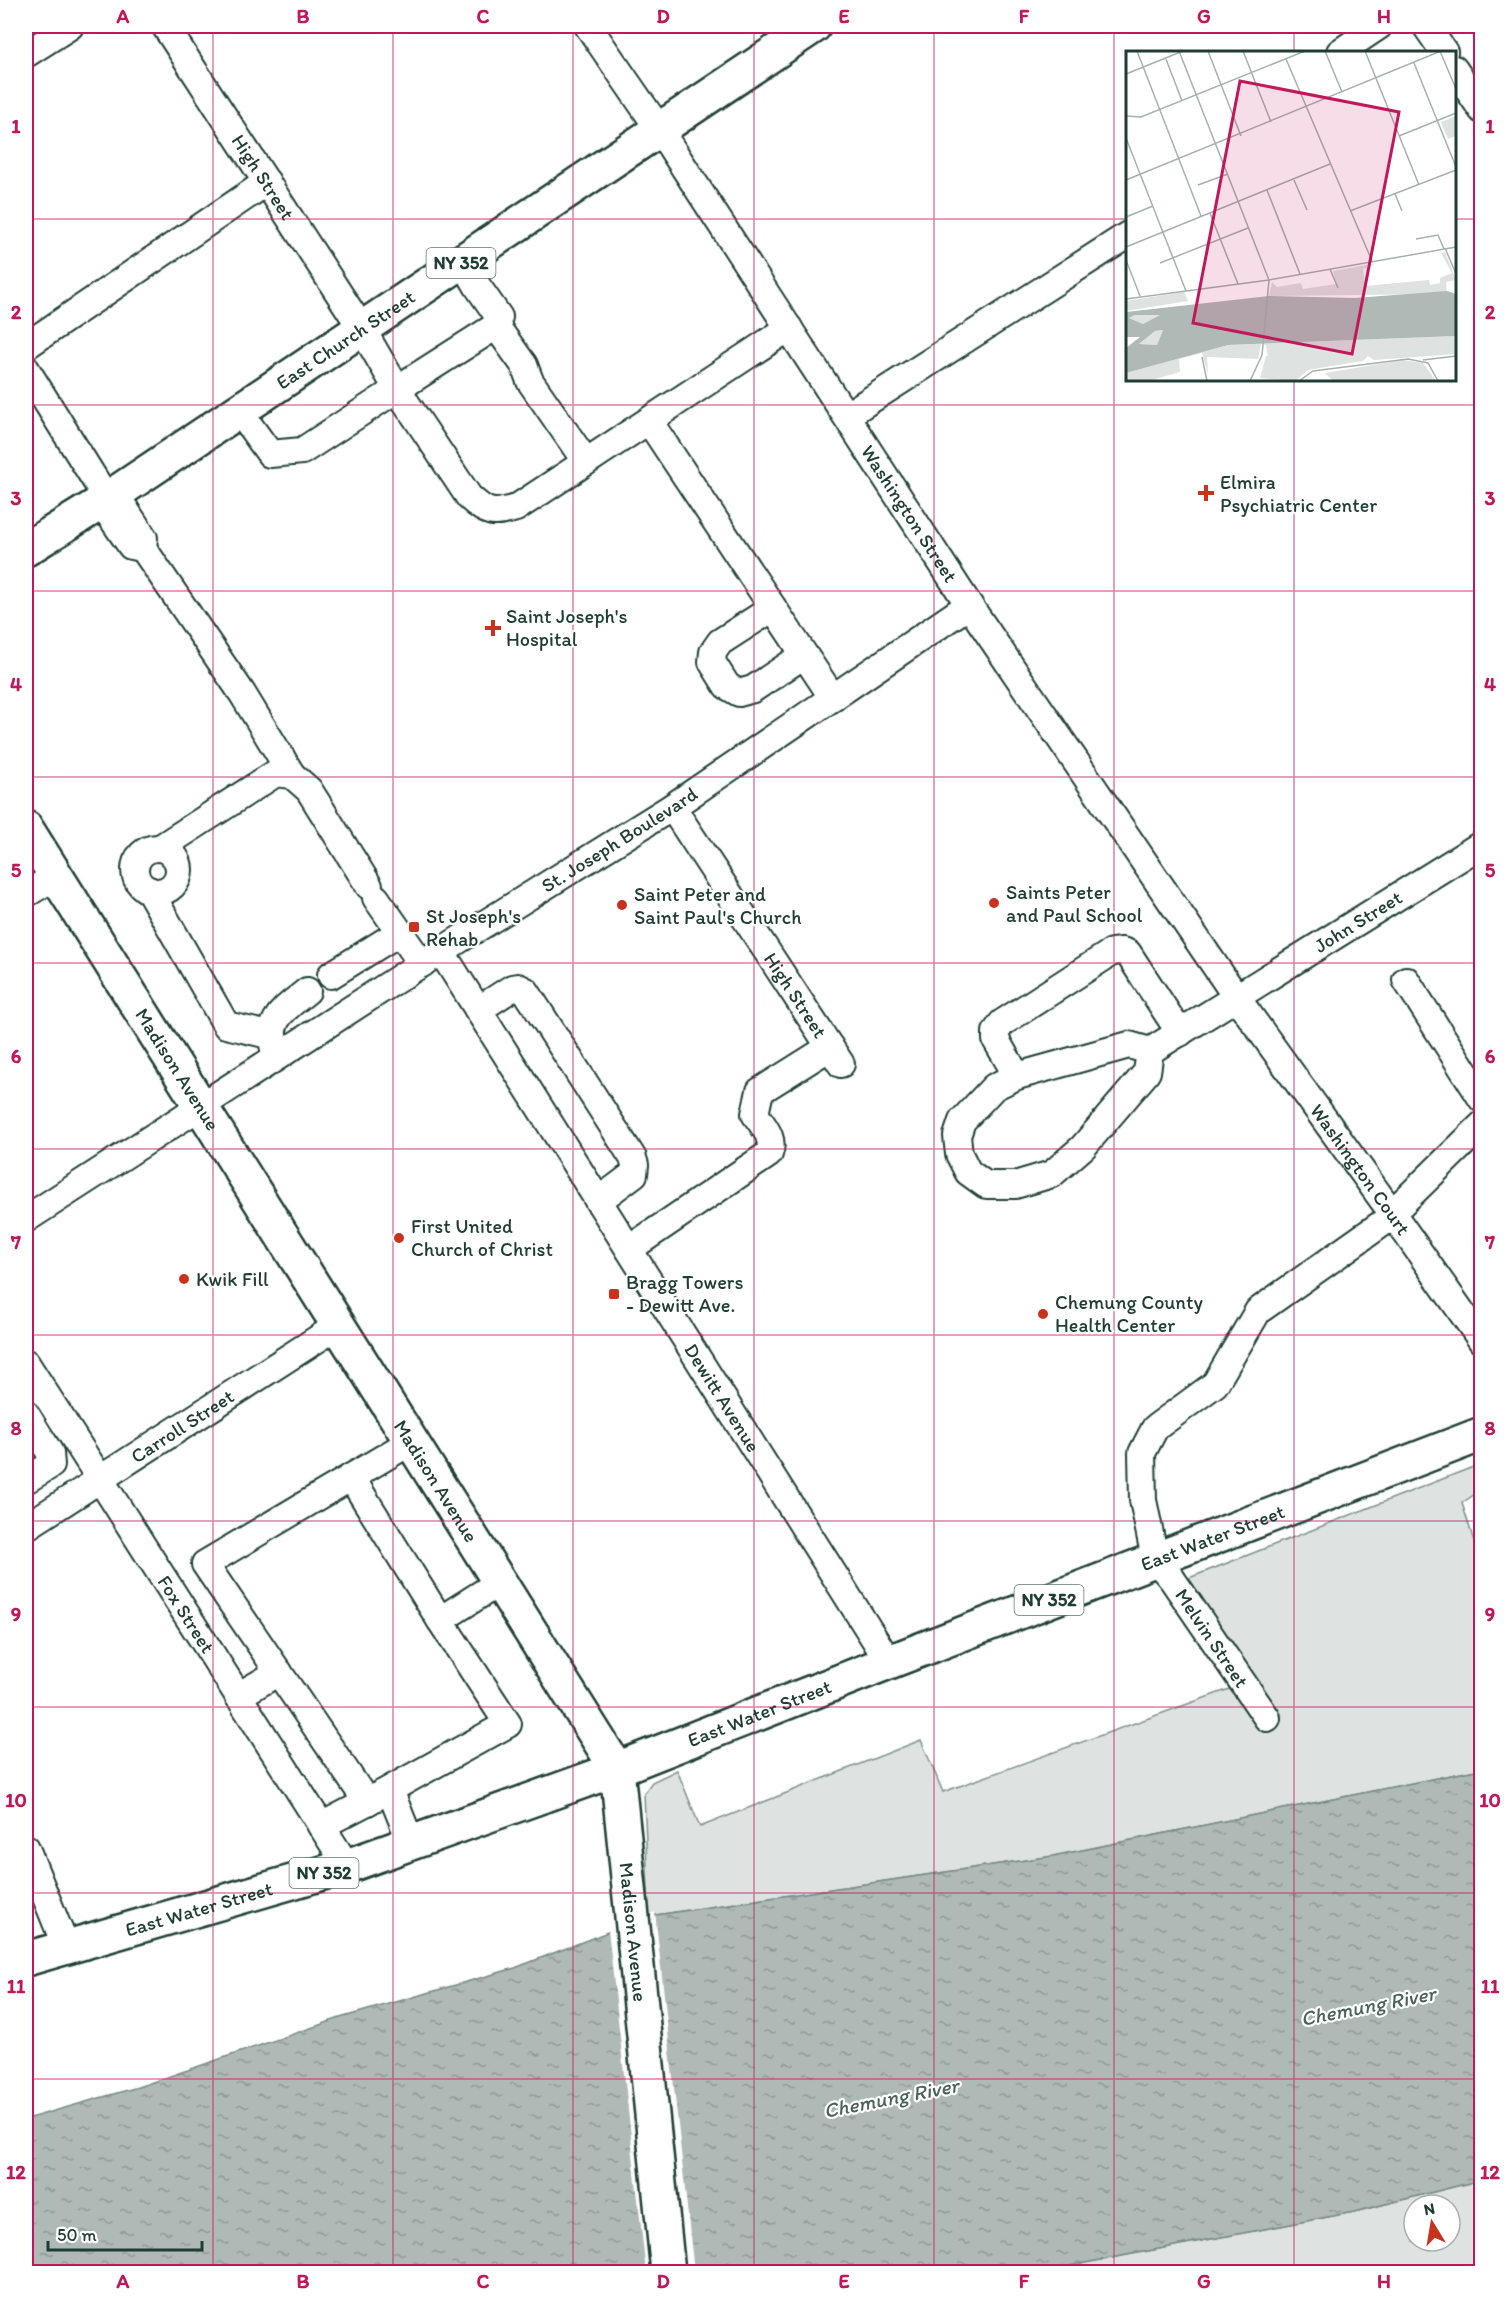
<svg xmlns="http://www.w3.org/2000/svg" width="1507" height="2298" font-family="Itim,sans-serif">
	<style>
		.grass { fill: #dee3e2; stroke: #7e908b; stroke-width: 1.5; fill-rule: evenodd }
		.water { fill: url(#water-ripples); stroke: #758883; stroke-width: 1.5 }
		.pier { fill: #fff }
		.lines { fill: none; stroke-linecap: round; stroke-linejoin: round }
		.minor-casing { stroke: #1f3d34; stroke-width: 30 }
		.major-casing { stroke: #1f3d34; stroke-width: 38 }
		.minor { stroke: #fff; stroke-width: 26 }
		.major { stroke: #fff; stroke-width: 33 }
		.grid { fill: none; stroke: #c2185b; stroke-width: 1.5; stroke-opacity: 0.55 }
		.poi-dot { fill: #c8321e; stroke: #fff; stroke-width: 2 }
		.labels { text-anchor: middle; stroke-width: 4.5; stroke-linejoin: round; paint-order: stroke }
		.shield { fill: #fff; stroke: #627771; stroke-width: 1.5 }
		.shield-label { font-size: 18px; font-weight: bold; fill: #1f3d34 }
		.street-label { font-size: 20px; fill: #1f3d34; stroke: #fff }
		.poi-label { font-size: 20px; fill: #1f3d34; stroke: #fff; text-anchor: start }
		.water-label { font-size: 21px; font-style: italic; fill: #4a625b; stroke: #fff }
		.inset-road { fill: none; stroke: #a5b1ae; stroke-width: 1.5 }
		.view { fill: #c2185b; fill-opacity: 0.15; stroke: #c2185b; stroke-width: 3 }
		.inset-edge { fill: none; stroke: #1f3d34; stroke-width: 3 }
		.neatline { fill: none; stroke: #c2185b; stroke-width: 2 }
		.grid-label { font-size: 20px; text-anchor: middle; font-weight: bold; fill: #c2185b }
	</style>
	<defs>
		<pattern id="water-ripples" width="26" height="14" patternUnits="userSpaceOnUse" patternTransform="scale(1.5)"><rect width="26" height="14" fill="#afbab7"/><path d="M2 4q2-2 4 0t4 0M15 11q2-2 4 0t4 0" fill="none" stroke="#8e9896"/></pattern>
	</defs>
	<rect width="100%" height="100%" fill="#fff"/>
	<filter id="ink" filterUnits="userSpaceOnUse"><feTurbulence type="fractalNoise" baseFrequency=".0167" numOctaves="2"/><feDisplacementMap in="SourceGraphic" scale="12" xChannelSelector="R" yChannelSelector="G"/><feConvolveMatrix kernelMatrix="1 2 1 2 8 2 1 2 1" color-interpolation-filters="sRGB"/></filter>
	<g filter="url(#ink)">
		<g class="grass">
			<polygon points="1481,1464 1478,1492 1462,1503 1481,1564 1481,1769 1053,1856 649,1916 644,1793 652,1782 677,1770 700,1827 921,1740 943,1792 1235,1687 1189,1578"/>
			<path d="M1481,2180V2272H1037L1354,2212ZM1414,2205H1450V2241H1414Z"/>
		</g>
		<polygon class="water" points="1481,1769 1481,2180 1354,2212 1037,2272 26,2272 26,2119 138,2087 340,2018 515,1968 649,1916 1053,1856"/>
		<polygon class="pier" points="655,1912 694,2272 646,2272 608,1929"/>
		<g class="lines">
			<defs>
				<g id="minor">
					<path id="s1" d="M165,26L362,329L397,389L302,451L270,454L239,411"/>
					<path id="s2" d="M588,26L659,129L969,605L1237,998L1392,1213L1482,1341"/>
					<polyline points="1426,26 1444,52"/>
					<polyline points="1340,52 1379,26"/>
					<polyline points="26,54 70,26"/>
					<polyline points="1454,69 1482,110"/>
					<path d="M463,261L478,287L499,317L496,326L397,389L469,497C487,514 493,515 516,508L789,328"/>
					<polyline points="496,326 524,365 530,381 586,462"/>
					<polyline points="26,346 267,182"/>
					<polyline points="26,369 107,499"/>
					<polyline points="847,415 1128,235"/>
					<polyline points="649,421 833,698"/>
					<polygon points="107,499 123,506 144,538 143,548 131,546 109,514"/>
					<polyline points="143,548 242,693 292,775"/>
					<polyline points="773,608 720,642 713,652 712,662 727,686 739,693 753,689 804,655"/>
					<path id="s3" d="M672,807L841,1064"/>
					<polyline points="160,848 276,773 292,775 309,790 369,886"/>
					<circle cx="157" cy="870" r="22"/>
					<polyline points="149,890 226,1025 273,1036"/>
					<polyline points="26,894 56,876"/>
					<polyline points="376,898 422,964"/>
					<path id="s4" d="M441,951L889,1662"/>
					<polyline points="331,975 400,932"/>
					<polyline points="1406,980 1482,1099"/>
					<polyline points="478,1010 512,988 518,987 526,991 633,1158 635,1165 634,1174 598,1201"/>
					<path id="s5" d="M1150,1051L1147,1072L1083,1147L1052,1174L1015,1185H986L968,1172L959,1154L957,1136L962,1121L994,1087L1017,1076L1129,1045L1150,1051L1482,844"/>
					<path d="M275,1053C265,1019 284,1010 307,991"/>
					<polyline points="1017,1076 996,1040 996,1032 1002,1023 1112,952 1122,951 1128,953 1180,1033"/>
					<polyline points="1392,1213 1482,1125"/>
					<path id="s6" d="M26,1219L441,951L672,807L969,605"/>
					<path d="M629,1249L769,1154C775,1138 764,1127 755,1114L760,1091L830,1047"/>
					<path id="s7" d="M26,1363L347,1866"/>
					<polyline points="412,1441 205,1564 367,1802 508,1724 440,1620 500,1582"/>
					<polyline points="351,1477 440,1620"/>
					<polyline points="26,1480 51,1465 50,1453 26,1414"/>
					<path id="s8" d="M26,1527L339,1325"/>
					<polyline points="238,1696 279,1672"/>
					<polyline points="1267,1718 1172,1579 1155,1559 1143,1500 1142,1453 1155,1428 1215,1384 1258,1311 1394,1215"/>
					<polyline points="390,1790 411,1843"/>
					<polyline points="321,1826 367,1802"/>
					<polyline points="26,1848 66,1947"/>
				</g>
				<g id="major">
					<path id="s9" d="M26,549L107,499L814,26"/>
					<path id="s10" d="M26,828L617,1769L668,2272"/>
					<path id="s11" d="M26,1959L347,1866L617,1769L889,1662L1482,1434"/>
				</g>
			</defs>
			<use href="#minor" class="minor-casing"/>
			<use href="#major" class="major-casing"/>
			<use href="#minor" class="minor"/>
			<use href="#major" class="major"/>
		</g>
	</g>
	<path class="grid" d="M213,26V2272M393,26V2272M573,26V2272M754,26V2272M934,26V2272M1114,26V2272M1294,26V52M26,219H1128M1454,219H1482M1294,380V2272M26,405H1482M26,591H1482M26,777H1482M26,963H1482M26,1149H1482M26,1335H1482M26,1521H1482M26,1707H1482M26,1893H1482M26,2079H1482"/>
	<g class="poi-dot">
		<path d="M1203 484h6v6h6v6h-6v6h-6v-6h-6v-6h6z"/>
		<path d="M490 619h6v6h6v6h-6v6h-6v-6h-6v-6h6z"/>
		<circle cx="994" cy="903" r="6"/>
		<circle cx="622" cy="905" r="6"/>
		<rect x="408" y="921" width="12" height="12" rx="3"/>
		<circle cx="399" cy="1238" r="6"/>
		<circle cx="184" cy="1279" r="6"/>
		<rect x="608" y="1288" width="12" height="12" rx="3"/>
		<circle cx="1043" cy="1314" r="6"/>
	</g>
	<g class="labels">
		<g class="shield">
			<rect x="426.5" y="248" width="69" height="30" rx="4.5"/>
			<rect x="1014.5" y="1585" width="69" height="30" rx="4.5"/>
			<rect x="289.5" y="1858" width="69" height="30" rx="4.5"/>
		</g>
		<g class="shield-label">
			<text x="461" y="269">NY 352</text>
			<text x="1049" y="1606">NY 352</text>
			<text x="324" y="1879">NY 352</text>
		</g>
		<g class="street-label">
			<text dy="7" stroke="none"><textPath href="#s1" startOffset="180">High Street</textPath></text>
			<text dy="7" stroke="none"><textPath href="#s9" startOffset="382">East Church Street</textPath></text>
			<text dy="7" stroke="none"><textPath href="#s2" startOffset="584">Washington Street</textPath></text>
			<text dy="7" stroke="none"><textPath href="#s6" startOffset="704">St. Joseph Boulevard</textPath></text>
			<text dy="7" stroke="none"><textPath href="#s5" startOffset="760">John Street</textPath></text>
			<text dy="7" stroke="none"><textPath href="#s3" startOffset="225">High Street</textPath></text>
			<text dy="7" stroke="none"><textPath href="#s10" startOffset="285">Madison Avenue</textPath></text>
			<text dy="7" stroke="none"><textPath href="#s2" startOffset="1380">Washington Court</textPath></text>
			<text dy="7" stroke="none"><textPath href="#s4" startOffset="528">Dewitt Avenue</textPath></text>
			<text dy="7" stroke="none"><textPath href="#s8" startOffset="186">Carroll Street</textPath></text>
			<text dy="7" stroke="none"><textPath href="#s10" startOffset="771">Madison Avenue</textPath></text>
			<text dy="7" stroke="none"><textPath href="#s11" startOffset="1260">East Water Street</textPath></text>
			<text dy="7" stroke="none"><textPath href="#s7" startOffset="298">Fox Street</textPath></text>
			<text transform="translate(1212 1638) rotate(56)" y="7">Melvin Street</text>
			<text dy="7" stroke="none"><textPath href="#s11" startOffset="774">East Water Street</textPath></text>
			<text dy="7" stroke="none"><textPath href="#s11" startOffset="180">East Water Street</textPath></text>
			<text dy="7" stroke="none"><textPath href="#s10" startOffset="1275">Madison Avenue</textPath></text>
		</g>
		<g class="poi-label">
			<text x="1220" y="489">Elmira<tspan x="1220" dy="23">Psychiatric Center</tspan></text>
			<text x="506" y="623">Saint Joseph's<tspan x="506" dy="23">Hospital</tspan></text>
			<text x="1006" y="899">Saints Peter<tspan x="1006" dy="23">and Paul School</tspan></text>
			<text x="634" y="901">Saint Peter and<tspan x="634" dy="23">Saint Paul's Church</tspan></text>
			<text x="426" y="923">St Joseph's<tspan x="426" dy="23">Rehab</tspan></text>
			<text x="411" y="1233">First United<tspan x="411" dy="23">Church of Christ</tspan></text>
			<text x="196" y="1286">Kwik Fill</text>
			<text x="626" y="1289">Bragg Towers<tspan x="626" dy="23">- Dewitt Ave.</tspan></text>
			<text x="1055" y="1309">Chemung County<tspan x="1055" dy="23">Health Center</tspan></text>
		</g>
		<g class="water-label">
			<text transform="translate(1368 2006) rotate(-11)" y="7">Chemung River</text>
			<text transform="translate(891 2098) rotate(-11)" y="7">Chemung River</text>
		</g>
	</g>
	<g transform="translate(1126 51)">
		<rect width="330" height="330" fill="#fff"/>
		<path d="M319,201L330,229L320,231L321,243L143,245L146,231L151,236L175,232L177,238L210,233L207,220L251,212L237,218L239,235L303,229L304,234L314,232V227L326,222L315,202ZM9,264L29,263L34,264L17,273L3,267ZM37,279L31,294L13,293L29,280ZM330,285V303L248,309L242,305L237,310L183,318L142,306L140,294L135,293L132,308L81,306L82,324L76,302L53,308L54,321L22,330H0V322L102,294Z" fill="#dee3e2"/>
		<path d="M330,65V85L322,88L315,71ZM58,241L62,250L0,260V250ZM224,303L223,312L182,319L169,330L134,327L140,305ZM277,309L297,312L310,330H207L199,322Z" fill="#dee3e2"/>
		<path d="M321,240L330,243V285L102,294L0,322V297L14,286H0V261L143,245L229,247ZM34,264L17,273L3,267L9,264ZM37,279L31,294L13,293L29,280Z" fill="#afbab7" fill-rule="evenodd"/>
		<path class="inset-road" d="M11,0L75,165M53,0L143,229L136,304L124,330M82,0L115,85M117,0L145,71M199,0L216,41M239,0L293,134M314,0L330,38M40,8L56,50M160,8L246,210M288,12L330,116M0,23L57,0M0,65L15,66L179,0M273,85L330,62M0,87L60,240M0,129L315,0M168,129L181,159M72,134L102,123M141,139L174,223M269,143L276,160M224,160L330,119M84,162L112,233M0,166L27,155M290,188L312,184L318,198M0,196L204,113M319,197L330,223M0,209L14,245M34,212L122,177M204,218L212,237M0,248L143,229L330,196M76,306L81,330M297,309L330,305M173,330L187,320L282,308L302,312L312,330"/>
		<path class="view" d="M114,30L273,61L226,303L67,272Z"/>
		<rect width="330" height="330" class="inset-edge"/>
	</g>
	<rect width="1507" height="2298" fill="none" stroke="#fff" stroke-width="66"/>
	<g transform="translate(1432 2223) rotate(349)"><circle r="28" fill="#ffffff" stroke="#a5b1ae" stroke-width="1.5"/>
	<path d="M0-4.5L10 22L0 15L-10 22Z" fill="#c8321e"/>
	<text y="-9" font-size="16" font-weight="bold" text-anchor="middle" fill="#1f3d34">N</text>
	</g>
	<path d="M48 2241v9h154v-9" fill="none" stroke="#1f3d34" stroke-width="3"/>
	<text x="57" y="2241" font-size="18" fill="#1f3d34" stroke="#ffffff" stroke-width="4.5" paint-order="stroke">50 m</text>
	<rect x="33" y="33" width="1441" height="2232" class="neatline"/>
	<g class="grid-label">
		<text x="123" y="23">A</text>
		<text x="303" y="23">B</text>
		<text x="483" y="23">C</text>
		<text x="663" y="23">D</text>
		<text x="844" y="23">E</text>
		<text x="1024" y="23">F</text>
		<text x="1204" y="23">G</text>
		<text x="1384" y="23">H</text>
		<text x="16" y="133">1</text>
		<text x="1490" y="133">1</text>
		<text x="16" y="319">2</text>
		<text x="1490" y="319">2</text>
		<text x="16" y="505">3</text>
		<text x="1490" y="505">3</text>
		<text x="16" y="691">4</text>
		<text x="1490" y="691">4</text>
		<text x="16" y="877">5</text>
		<text x="1490" y="877">5</text>
		<text x="16" y="1063">6</text>
		<text x="1490" y="1063">6</text>
		<text x="16" y="1249">7</text>
		<text x="1490" y="1249">7</text>
		<text x="16" y="1435">8</text>
		<text x="1490" y="1435">8</text>
		<text x="16" y="1621">9</text>
		<text x="1490" y="1621">9</text>
		<text x="16" y="1807">10</text>
		<text x="1490" y="1807">10</text>
		<text x="16" y="1993">11</text>
		<text x="1490" y="1993">11</text>
		<text x="16" y="2179">12</text>
		<text x="1490" y="2179">12</text>
		<text x="123" y="2288">A</text>
		<text x="303" y="2288">B</text>
		<text x="483" y="2288">C</text>
		<text x="663" y="2288">D</text>
		<text x="844" y="2288">E</text>
		<text x="1024" y="2288">F</text>
		<text x="1204" y="2288">G</text>
		<text x="1384" y="2288">H</text>
	</g>
</svg>
